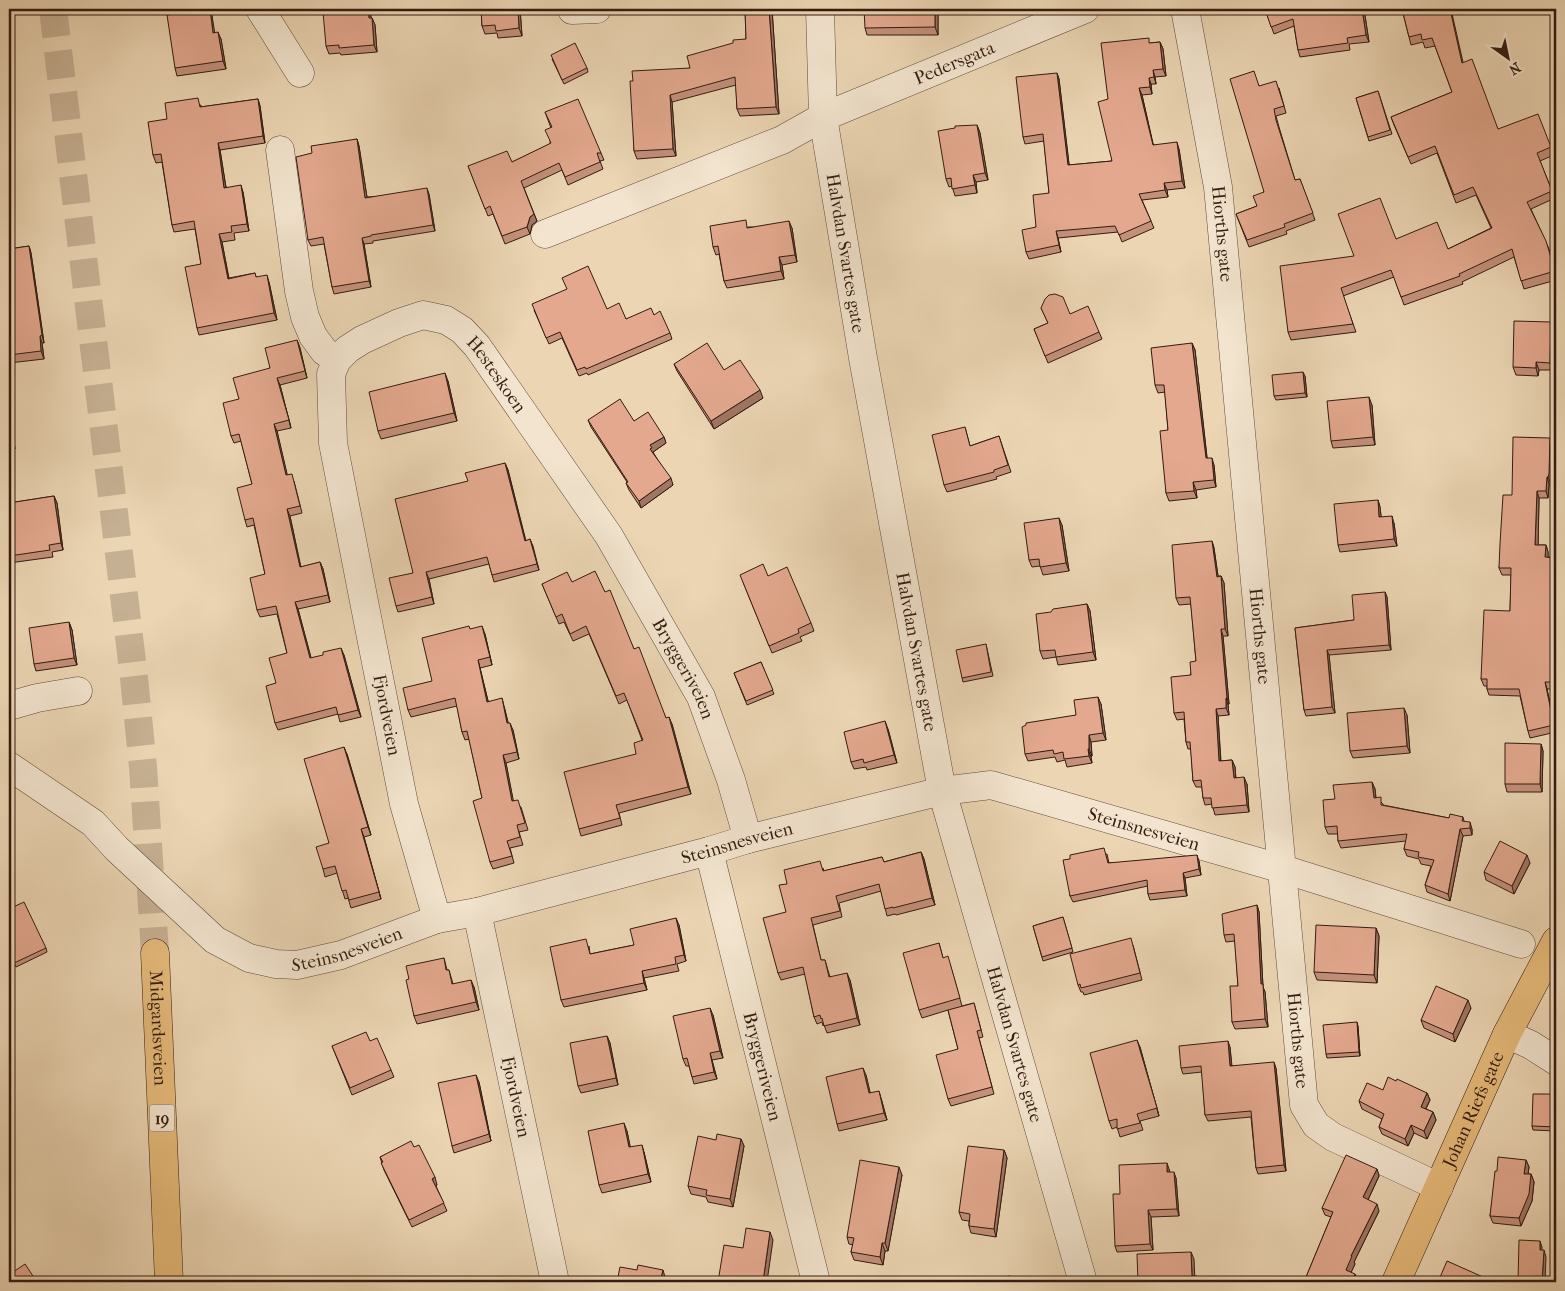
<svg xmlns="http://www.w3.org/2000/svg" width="1565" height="1291" font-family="'IM FELL French Canon',serif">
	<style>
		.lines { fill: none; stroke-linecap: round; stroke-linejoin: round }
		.highway-tunnel { stroke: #c6b093; stroke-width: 28; stroke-dasharray: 28 14; stroke-linecap: butt }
		.minor-casing { stroke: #614a3a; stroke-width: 29 }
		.major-casing { stroke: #331b11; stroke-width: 29 }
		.highway-casing { stroke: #331b11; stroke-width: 29 }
		.minor { stroke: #f2e4ce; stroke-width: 28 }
		.major { stroke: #e6ba7a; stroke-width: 28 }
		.highway { stroke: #e6ba7a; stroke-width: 28 }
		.wall { fill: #c3907a; stroke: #331b11 }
		.shaded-wall { fill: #9f7663; stroke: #331b11 }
		.building { fill: #e3a88e; stroke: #331b11 }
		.labels { text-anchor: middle; stroke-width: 4.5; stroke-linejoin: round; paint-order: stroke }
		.shield { fill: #f2e4ce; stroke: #6c574a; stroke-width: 1 }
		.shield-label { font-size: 16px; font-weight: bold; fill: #331b11 }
		.street-label { font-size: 18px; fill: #331b11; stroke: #f2e4ce }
	</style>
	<rect width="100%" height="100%" fill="#ebd5b3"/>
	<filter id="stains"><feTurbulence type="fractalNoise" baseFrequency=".004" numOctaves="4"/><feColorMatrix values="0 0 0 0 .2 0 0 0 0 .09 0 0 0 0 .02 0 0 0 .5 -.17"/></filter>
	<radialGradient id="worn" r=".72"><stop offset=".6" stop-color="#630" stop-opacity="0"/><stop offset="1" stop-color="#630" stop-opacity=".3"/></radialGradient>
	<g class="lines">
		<polyline class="highway-tunnel" points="53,9 134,678 143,767 155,953"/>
		<defs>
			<g id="minor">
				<polyline points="260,9 300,73"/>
				<path id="s1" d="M820,9L823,117L863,358L942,791L1083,1282"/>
				<path id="s2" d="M1185,9L1218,187L1304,1105L1316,1125L1333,1137L1439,1187"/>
				<polyline points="572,10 597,9"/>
				<polyline points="280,150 299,291 305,317 313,336 324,351 337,360"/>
				<path id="s3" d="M545,234L782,140L823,117L1085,9"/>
				<polyline points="9,706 37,698 78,691"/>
				<path id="s4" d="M9,766L93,823L117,849L215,940L249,958L276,964L297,965L341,955L437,919L477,912L709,851L748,839L942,791L991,785L1283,869L1521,944"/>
				<path id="s5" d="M709,851L816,1282"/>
				<path id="s6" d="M477,912L555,1282"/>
				<path id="s7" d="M437,919L404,804L369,627L333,443L331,374L337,360L348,349L362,340L399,323L423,315L446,320L462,330L477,346L609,536L701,697L731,780L748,839"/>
				<polyline points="1507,1034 1531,1045 1556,1061"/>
			</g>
			<g id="major">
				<path id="s8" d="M1396,1282L1507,1034L1556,941"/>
			</g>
			<g id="highway">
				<path id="s9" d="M155,953L169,1282"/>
			</g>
		</defs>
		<use href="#minor" class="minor-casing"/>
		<use href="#major" class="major-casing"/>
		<use href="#highway" class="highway-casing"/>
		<use href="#minor" class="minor"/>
		<use href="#major" class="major"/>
		<use href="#highway" class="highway"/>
	</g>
	<g class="wall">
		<polygon points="370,9 371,18 372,18 375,25 377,52 341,55 340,53 329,54 326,46"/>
		<polygon points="481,9 520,9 522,36 498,38 497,33 485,34 482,26"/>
		<polygon points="745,9 772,9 779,114 740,116 737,109 736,85 672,102 676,156 637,159 634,151 633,81 690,68 746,39"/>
		<polygon points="938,9 938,35 867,35 865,28"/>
		<polygon points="1265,9 1364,9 1369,42 1349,44 1350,50 1300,57 1298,50 1294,26 1274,34"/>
		<polygon points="1402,9 1463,63 1498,129 1551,147 1554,155 1540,161 1555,198 1531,209 1549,249 1556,273 1556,280 1524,289 1514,257 1462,282 1463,284 1404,305 1394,277 1343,296 1356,332 1291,340 1288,332 1396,239 1448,249 1491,228 1476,195 1456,203 1437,153 1411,164 1394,125 1391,117 1452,92 1435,46 1425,48 1423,42 1411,45"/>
		<polygon points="9,15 13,42 9,43"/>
		<polygon points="212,16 214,32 221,39 226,69 177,76 175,68"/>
		<polygon points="1160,42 1163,49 1166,76 1155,77 1156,84 1151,84 1152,94 1142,95 1153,145 1179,149 1185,188 1167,190 1168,197 1142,200 1154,228 1122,242 1118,232 1058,238 1061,252 1029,259 1026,252 1049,193 1044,141 1025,144 1023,137 1057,73 1059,79 1069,165 1112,161 1108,99 1150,43"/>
		<polygon points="552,59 587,68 588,72 564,84"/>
		<polygon points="1259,86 1279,88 1286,113 1276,116 1279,127 1295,180 1300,179 1315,220 1286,231 1287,234 1249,247 1236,214 1257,206 1264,192"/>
		<polygon points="1378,91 1392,134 1369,141 1356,98"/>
		<polygon points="258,99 260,106 265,143 220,150 226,187 243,192 249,231 234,233 235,240 222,242 229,278 255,273 256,277 269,282 277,320 199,335 197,328 201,264 195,229 174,232 172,225 162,162 156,163 153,155 167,119 201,105 201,107"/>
		<polygon points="545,112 601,153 604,160 600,161 603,169 568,185 562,170 524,188 537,221 532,225 530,234 505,244 493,214 488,216 468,166 512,162 550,144 551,128"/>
		<polygon points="977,125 980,133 988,180 976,182 977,193 955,196 952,186 949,187 946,179"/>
		<polygon points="357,139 359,146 367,197 429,194 435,231 373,241 373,243 364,244 371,287 334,294 332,287 324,244 311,246 308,240 312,153"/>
		<polygon points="748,227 792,228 797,262 782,265 784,279 727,288 724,281 719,254 716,255 713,247"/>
		<polygon points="29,246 31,253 44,343 42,343 44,359 9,363 9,249"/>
		<polygon points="1041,308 1070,314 1099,332 1102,339 1048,363 1034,329 1048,323"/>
		<polygon points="607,309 626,319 654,315 670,333 672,339 588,375 587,373 579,376 562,338 549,344 534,310"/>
		<polygon points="1554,330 1553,370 1539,370 1538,376 1516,375 1513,367"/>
		<polygon points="297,340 300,348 307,378 280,385 291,428 277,431 287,475 294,481 302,513 290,516 301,567 320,562 323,569 330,602 298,609 311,658 344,655 361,717 340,722 338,714 278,730 275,723 276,683 287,653 277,614 260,617 257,610 265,574 254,525 247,527 245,520 252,484 241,441 234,443 231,436 239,399"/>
		<polygon points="1192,343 1195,350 1207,458 1214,465 1216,487 1196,490 1197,498 1169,501 1166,493 1168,430 1165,392 1158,393 1155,385"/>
		<polygon points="674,364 724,370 763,398 714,429 677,371"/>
		<polygon points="1305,376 1307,397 1276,400 1274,396"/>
		<polygon points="448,381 457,421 381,439 378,431"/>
		<polygon points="9,403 15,449 9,450"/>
		<polygon points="1372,405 1375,445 1333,448 1331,441"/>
		<polygon points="588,420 634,421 664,437 666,443 653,452 673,485 641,508 629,490 626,483 627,482 591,427"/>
		<polygon points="965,427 970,446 999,436 1011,472 996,477 997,479 947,492 944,485"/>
		<polygon points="1550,438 1552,445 1551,481 1551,484 1549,484 1548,498 1539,498 1538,545 1546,545 1548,552 1548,557 1555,558 1556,560 1556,689 1547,689 1556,732 1530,738 1528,731 1520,696 1489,695 1487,689 1487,686 1484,686 1481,679 1510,611 1511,575 1502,575 1499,568 1512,495"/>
		<polygon points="505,463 508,470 526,541 530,539 539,570 494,582 489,564 429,579 434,604 398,612 396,606 413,573 468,481"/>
		<polygon points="54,496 57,503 63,550 52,552 53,557 9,563 9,503"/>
		<polygon points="1378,500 1380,507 1381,517 1394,523 1397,546 1340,552 1338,545"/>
		<polygon points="1062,525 1069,571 1043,575 1040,566 1032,567 1029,560"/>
		<polygon points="1212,541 1214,548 1218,576 1221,576 1224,583 1228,636 1223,636 1229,704 1228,705 1229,715 1218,716 1221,761 1232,760 1235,767 1236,778 1247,784 1249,812 1215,815 1212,804 1205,805 1203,798 1202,787 1196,787 1193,781 1191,749 1188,749 1186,742 1184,719 1177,720 1174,713 1196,661 1191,604 1179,605 1176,598"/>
		<polygon points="768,576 811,623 814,631 800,637 802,641 772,653 743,582"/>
		<polygon points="572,582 605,592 634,649 666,718 672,724 691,794 619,813 622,825 581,836 579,829 636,754 642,740 627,700 619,704 589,634 573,641 564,622 559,624 542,584"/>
		<polygon points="1385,592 1387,597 1391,650 1329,655 1335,713 1306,716 1304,710 1295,628 1354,620"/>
		<polygon points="1087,604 1090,611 1096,660 1058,665 1056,657 1043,659 1040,651 1051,612"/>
		<polygon points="69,622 72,630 77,665 36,671 34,664"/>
		<polygon points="470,629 485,634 492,665 480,668 488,701 504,706 508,723 513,730 519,759 506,763 513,801 521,807 528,830 519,832 523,845 510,848 514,863 493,869 490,862 482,798 469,739 465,740 462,732 457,706 411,717 408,710 432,681"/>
		<polygon points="986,644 993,676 963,682 962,678"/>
		<polygon points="761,662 774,694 747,705 734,673"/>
		<polygon points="1101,704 1106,740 1091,742 1092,756 1091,757 1092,763 1067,767 1065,760 1057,762 1055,757 1028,761 1025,754 1076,715"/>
		<polygon points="1407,715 1410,753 1353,758 1350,751"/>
		<polygon points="888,729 897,763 867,770 866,767 854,769 851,762"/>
		<polygon points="1541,744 1543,751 1542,792 1507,792 1505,784"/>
		<polygon points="347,754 371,835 364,837 381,899 351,908 348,898 345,899 337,873 325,877 323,869 329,843"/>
		<polygon points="1372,782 1375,789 1376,797 1383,804 1383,805 1449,818 1463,817 1464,821 1472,829 1472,835 1463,836 1450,901 1427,892 1425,885 1431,866 1421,864 1419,859 1407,856 1404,849 1406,841 1341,848 1338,841 1338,834 1328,834 1325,827"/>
		<polygon points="921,852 924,859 935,905 896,915 895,914 887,916 881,891 839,903 842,917 813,925 821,960 825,960 830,977 850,980 860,1025 827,1033 824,1025 823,1026 822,1022 817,1024 814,1017 805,974 781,980 778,973 786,912 823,868 824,871 882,857 884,862"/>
		<polygon points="1107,854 1109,863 1199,861 1201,875 1185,878 1187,896 1150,900 1148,894 1148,886 1073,902 1070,896 1070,859"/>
		<polygon points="1530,863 1514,894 1486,880 1484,872"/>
		<polygon points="1257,905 1259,912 1263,987 1265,992 1268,1027 1235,1029 1232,1022 1238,986 1235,941 1226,942 1224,935"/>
		<polygon points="9,909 46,948 47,952 16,967 9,952"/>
		<polygon points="1063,917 1073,952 1043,961 1033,926"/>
		<polygon points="679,925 686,961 677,964 679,971 644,978 647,990 564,1007 561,1000 589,946 590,954 634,945"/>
		<polygon points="1376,928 1379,936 1377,983 1317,980 1314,972"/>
		<polygon points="939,943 943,958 950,964 962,1006 974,1003 983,1037 979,1038 994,1094 951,1106 948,1099 958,1049 948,1010 922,1018 919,1010"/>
		<polygon points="1133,945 1142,980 1084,995 1083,992 1081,992 1078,985"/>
		<polygon points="444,958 447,970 449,970 453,984 474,987 479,1010 417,1024 414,1016 409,979"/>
		<polygon points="1471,1008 1455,1042 1424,1028 1421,1020"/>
		<polygon points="713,1015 723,1058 712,1060 717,1079 694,1084 689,1066 686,1066 683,1059"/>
		<polygon points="1358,1026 1360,1056 1327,1058 1326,1054"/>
		<polygon points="607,1036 610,1043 618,1085 581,1093 578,1086"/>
		<polygon points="370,1041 391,1070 394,1077 352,1095 332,1046"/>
		<polygon points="1140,1047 1159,1116 1140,1121 1143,1130 1120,1137 1117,1127 1112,1129 1109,1121"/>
		<polygon points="1230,1047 1232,1066 1276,1068 1286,1171 1258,1174 1256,1168 1251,1117 1208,1121 1205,1115 1202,1072 1183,1074 1181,1068"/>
		<polygon points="866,1075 870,1093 881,1098 887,1120 839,1131 837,1124"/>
		<polygon points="479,1082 491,1141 454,1153 452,1146"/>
		<polygon points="1383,1090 1427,1093 1430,1100 1426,1109 1433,1112 1436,1120 1427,1139 1414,1133 1408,1146 1382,1134 1379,1127 1382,1119 1362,1109 1359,1101"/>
		<polygon points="1556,1094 1556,1131 1533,1130 1532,1126"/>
		<polygon points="627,1131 630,1147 644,1152 651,1182 602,1193 599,1185"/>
		<polygon points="741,1139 744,1146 733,1207 708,1202 706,1197 691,1194 688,1186 716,1140"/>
		<polygon points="414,1147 437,1185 436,1186 447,1211 412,1227 384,1170 380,1157"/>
		<polygon points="1004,1150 1007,1158 996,1237 971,1233 969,1226 969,1221 962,1220 959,1212"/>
		<polygon points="1526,1160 1529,1167 1528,1174 1531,1174 1534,1182 1532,1201 1521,1226 1493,1223 1490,1216 1497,1171"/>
		<polygon points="1169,1169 1170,1172 1176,1178 1179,1216 1151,1217 1153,1250 1117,1252 1115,1246"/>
		<polygon points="1377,1169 1379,1176 1368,1200 1379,1211 1354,1262 1355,1264 1351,1272 1358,1281 1304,1282 1331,1217 1325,1215 1322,1208"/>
		<polygon points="902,1175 888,1251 885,1251 883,1265 854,1260 851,1252 853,1245 849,1244 847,1237"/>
	</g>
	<g class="shaded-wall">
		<polygon points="210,9 212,16 216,40 213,33"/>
		<polygon points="368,9 370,9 372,26 369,18"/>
		<polygon points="518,9 520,9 522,36 519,28"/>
		<polygon points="769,9 772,9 779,114 776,107"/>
		<polygon points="935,9 938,9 938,35 935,27"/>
		<polygon points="1362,9 1364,9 1369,42 1366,35"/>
		<polygon points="1450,9 1451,9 1465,71 1462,63"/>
		<polygon points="9,15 13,42 11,38"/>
		<polygon points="372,18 375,25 377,52 374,45"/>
		<polygon points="218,32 221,39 226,69 223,61"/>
		<polygon points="1160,42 1163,49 1166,76 1163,69"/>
		<polygon points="1153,70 1155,77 1156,84 1154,77"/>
		<polygon points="1057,73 1059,79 1070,172 1068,165"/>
		<polygon points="1149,78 1151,84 1152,94 1150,87"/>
		<polygon points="1139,88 1142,95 1155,152 1153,145"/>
		<polygon points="670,95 672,102 676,156 673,149"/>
		<polygon points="258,99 260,106 265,143 263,136"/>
		<polygon points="977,125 980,133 988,180 985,173"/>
		<polygon points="357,139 359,146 368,204 365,198"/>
		<polygon points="1177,142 1179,149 1185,188 1182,181"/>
		<polygon points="218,143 220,150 227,195 224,188"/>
		<polygon points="973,175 976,182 977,193 975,185"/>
		<polygon points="1164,183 1167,190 1168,197 1165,190"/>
		<polygon points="241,185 243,192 249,231 247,224"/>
		<polygon points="427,188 429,194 435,231 433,225"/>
		<polygon points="534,214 537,221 532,225 530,234 527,227 530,217"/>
		<polygon points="789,221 792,228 797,262 795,255"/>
		<polygon points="1056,231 1058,238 1061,252 1059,245"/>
		<polygon points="219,234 222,242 230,286 228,279"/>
		<polygon points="362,238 364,244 371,287 369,281"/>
		<polygon points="29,246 31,253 44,343 42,335"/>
		<polygon points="779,257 782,265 784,279 781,271"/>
		<polygon points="267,275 269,282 277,320 274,313"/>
		<polygon points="1551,322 1554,330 1553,370 1550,363"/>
		<polygon points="40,336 42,343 44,359 41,351"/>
		<polygon points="297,340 300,348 307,378 305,371"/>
		<polygon points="1192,343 1195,350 1208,466 1206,458"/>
		<polygon points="1536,362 1539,370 1538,376 1536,368"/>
		<polygon points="1303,372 1305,376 1307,397 1305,393"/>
		<polygon points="445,373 448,381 457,421 454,413"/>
		<polygon points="277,378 280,385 291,428 289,420"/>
		<polygon points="760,390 763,398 714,429 711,421"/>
		<polygon points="1369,397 1372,405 1375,445 1373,437"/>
		<polygon points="9,403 15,449 12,442 9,416"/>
		<polygon points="274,424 277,431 289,482 286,475"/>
		<polygon points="664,437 666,443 653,452 654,455 650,449 650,445"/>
		<polygon points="1550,438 1552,445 1551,484 1548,477"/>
		<polygon points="1212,458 1214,465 1216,487 1214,480"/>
		<polygon points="505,463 508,470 527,547 525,541"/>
		<polygon points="1547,477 1549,484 1548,498 1546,491"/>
		<polygon points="671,478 673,485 641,508 639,501"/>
		<polygon points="1193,482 1196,490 1197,498 1194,491"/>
		<polygon points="1537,491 1539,498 1538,552 1535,545"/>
		<polygon points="54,496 57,503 63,550 61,543"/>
		<polygon points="1378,500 1380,507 1382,524 1379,517"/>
		<polygon points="287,509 290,516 302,574 300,567"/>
		<polygon points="1392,516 1394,523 1397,546 1394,539"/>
		<polygon points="1059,518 1062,525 1069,571 1066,563"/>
		<polygon points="530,539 533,546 539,570 537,564"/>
		<polygon points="1212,541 1214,548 1219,583 1217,577"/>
		<polygon points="1546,545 1548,552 1548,564 1545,557"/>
		<polygon points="1555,558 1556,560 1556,688 1554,682"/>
		<polygon points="320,562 323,569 330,602 328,595"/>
		<polygon points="426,572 429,579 434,604 432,597"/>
		<polygon points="1221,576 1224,583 1228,636 1225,629"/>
		<polygon points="1385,592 1387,597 1391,650 1389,645"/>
		<polygon points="295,602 298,609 313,665 310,658"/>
		<polygon points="1087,604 1090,611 1096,660 1093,652"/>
		<polygon points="69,622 72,630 77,665 74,658"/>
		<polygon points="482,626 485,634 492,665 490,657"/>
		<polygon points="1221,629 1223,636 1229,704 1227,698"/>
		<polygon points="341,648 344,655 361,717 358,710"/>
		<polygon points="1327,650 1329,655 1335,713 1332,707"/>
		<polygon points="478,660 480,668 490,709 487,702"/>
		<polygon points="1545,682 1547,689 1556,731 1554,725"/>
		<polygon points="1098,697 1101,704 1106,740 1103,733"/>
		<polygon points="502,698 510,730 507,723"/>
		<polygon points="1226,698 1228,705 1229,715 1226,708"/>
		<polygon points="1404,708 1407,715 1410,753 1407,746"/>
		<polygon points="1216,709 1218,716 1221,768 1219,761"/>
		<polygon points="669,717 672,724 691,794 688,787"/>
		<polygon points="885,721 888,729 897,763 894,755"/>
		<polygon points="510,723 513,730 519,759 517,752"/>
		<polygon points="1089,735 1091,742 1092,756 1089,749"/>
		<polygon points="1541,744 1543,751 1542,792 1540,784"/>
		<polygon points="344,747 347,754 371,835 368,827"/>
		<polygon points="1088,749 1091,757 1092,763 1089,756"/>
		<polygon points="503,755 506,763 515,809 512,801"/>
		<polygon points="1232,760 1235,767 1236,785 1234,778"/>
		<polygon points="1244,777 1247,784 1249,812 1247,805"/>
		<polygon points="1372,782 1375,789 1376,805 1374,798"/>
		<polygon points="1470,822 1472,829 1472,835 1470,828"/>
		<polygon points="361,829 364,837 381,899"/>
		<polygon points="1460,829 1463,836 1450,901 1448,894"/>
		<polygon points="921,852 924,859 935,905 932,898"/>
		<polygon points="1197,855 1199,861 1201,875 1199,869"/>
		<polygon points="1527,855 1530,863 1514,894 1512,886"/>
		<polygon points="1183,873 1185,878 1187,896 1185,890"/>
		<polygon points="1257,905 1259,912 1263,987 1265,992 1268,1027 1265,1019 1261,984"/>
		<polygon points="676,918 679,925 686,961 684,955"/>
		<polygon points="1376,928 1379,936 1377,983 1374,975"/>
		<polygon points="642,971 644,978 647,990 644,983"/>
		<polygon points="847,973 850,980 860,1025 857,1018"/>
		<polygon points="471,980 474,987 479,1010 476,1002"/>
		<polygon points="1468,1000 1471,1008 1455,1042 1453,1034"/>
		<polygon points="710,1008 713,1015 723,1058 720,1051"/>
		<polygon points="1357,1022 1358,1026 1360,1056 1359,1052"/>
		<polygon points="607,1036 610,1043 618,1085 616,1078"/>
		<polygon points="1137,1040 1140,1047 1159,1116 1157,1108"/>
		<polygon points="1228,1041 1230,1047 1232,1072 1230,1066"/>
		<polygon points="710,1053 712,1060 717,1079 714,1072"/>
		<polygon points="1274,1062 1276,1068 1286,1171 1284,1165"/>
		<polygon points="863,1068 866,1075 872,1100 869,1093"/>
		<polygon points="476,1075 479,1082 491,1141 489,1134"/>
		<polygon points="879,1091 881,1098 887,1120 884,1113"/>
		<polygon points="1427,1093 1430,1100 1423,1114 1421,1107"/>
		<polygon points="1433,1112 1436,1120 1427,1139 1424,1131"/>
		<polygon points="624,1123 627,1131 632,1155 629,1147"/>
		<polygon points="1411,1125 1414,1133 1408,1146 1405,1139"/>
		<polygon points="741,1139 744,1146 733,1207 730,1199"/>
		<polygon points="642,1145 644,1152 651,1182 648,1174"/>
		<polygon points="1004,1150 1007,1158 996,1237 994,1229"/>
		<polygon points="1526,1160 1529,1167 1527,1181 1524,1174"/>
		<polygon points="1167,1163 1169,1169 1170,1179 1167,1172"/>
		<polygon points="899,1167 902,1175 888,1251 885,1243"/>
		<polygon points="1377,1169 1379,1176 1366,1204 1363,1197"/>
		<polygon points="1174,1172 1176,1178 1179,1216 1177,1209"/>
		<polygon points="1531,1174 1534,1182 1532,1201 1521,1226 1519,1218"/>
		<polygon points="435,1177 437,1185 435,1186 432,1179"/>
		<polygon points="1377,1204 1379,1211 1354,1262 1355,1264 1349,1277 1346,1270 1351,1256"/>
		<polygon points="1148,1210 1151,1217 1153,1250 1150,1244"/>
		<polygon points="770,1232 773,1240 767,1282 763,1282"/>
		<polygon points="1540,1241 1542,1247 1542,1256 1540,1250"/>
		<polygon points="882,1243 885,1251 883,1265 880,1257"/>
		<polygon points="1544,1250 1546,1257 1545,1282 1542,1282"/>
		<polygon points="1191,1252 1194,1259 1195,1282 1192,1276"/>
		<polygon points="663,1270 665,1277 664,1282 660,1282"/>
		<polygon points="1355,1274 1358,1281 1358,1282 1352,1282"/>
	</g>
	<g class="building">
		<polygon points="210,9 213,33 218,32 223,61 175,68 167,15"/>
		<polygon points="336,9 368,9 369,18 372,18 374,45 339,48 339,45 326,46 323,12 336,12"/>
		<polygon points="481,9 518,9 519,28 496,31 495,25 482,26"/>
		<polygon points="745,9 769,9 776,107 737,109 735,77 670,95 673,149 634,151 630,81 633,81 632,71 690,68 687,56 733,43 733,40 746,39"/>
		<polygon points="864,9 935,9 935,27 865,28"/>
		<polygon points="1265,9 1362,9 1366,35 1347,38 1348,43 1298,50 1293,19 1271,27"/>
		<polygon points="1402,9 1450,9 1462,63 1472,59 1498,129 1538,114 1551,147 1537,153 1552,191 1527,202 1546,241 1555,271 1521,281 1512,249 1459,274 1460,276 1401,297 1391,270 1341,288 1353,324 1288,332 1280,266 1354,256 1338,214 1380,198 1396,239 1437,222 1448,249 1492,228 1473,187 1454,195 1435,146 1408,157 1391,117 1452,92 1432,38 1422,40 1421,34 1409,37"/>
		<polygon points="9,20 11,38 9,39"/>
		<polygon points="1149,38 1149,43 1160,42 1163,69 1153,70 1154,77 1149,78 1150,87 1139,88 1153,145 1177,142 1182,181 1164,183 1165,190 1139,194 1151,221 1119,235 1115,226 1056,231 1059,245 1026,252 1022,230 1036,227 1033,195 1049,193 1043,134 1023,137 1016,77 1057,73 1068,165 1112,161 1098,102 1108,99 1101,43"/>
		<polygon points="575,43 587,68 562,80 551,55"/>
		<polygon points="1254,71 1259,86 1276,81 1284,106 1274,109 1276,120 1295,180 1300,179 1313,213 1284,224 1285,227 1247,240 1236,214 1257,206 1253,196 1264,192 1230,79"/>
		<polygon points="1378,91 1390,130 1368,137 1356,98"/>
		<polygon points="198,98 200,107 258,99 263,136 218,143 224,188 241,185 247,224 231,226 232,232 219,234 228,279 255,273 256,277 267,275 274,313 197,328 185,267 201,264 194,221 172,225 161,154 153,155 148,122 167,119 165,103"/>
		<polygon points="578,99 601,153 597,153 600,162 565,177 559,163 521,181 534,214 530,217 527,227 502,236 490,206 485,209 468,166 507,151 512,162 551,143 545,130 552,127 545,112"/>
		<polygon points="977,125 985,173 973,175 975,185 952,189 951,178 946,179 938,131 955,128 955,126"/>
		<polygon points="357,139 365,198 427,188 433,225 371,235 371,236 362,238 369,281 332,287 323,237 308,240 296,157 312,153 311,146"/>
		<polygon points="746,220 747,228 789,221 795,255 779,257 781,271 724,281 718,246 713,247 710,226"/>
		<polygon points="29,246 42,335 40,336 41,351 9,355 9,249"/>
		<polygon points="588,266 607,309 619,303 626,319 651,308 654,315 660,311 670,333 586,369 585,367 577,370 560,332 546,338 532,304 567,289 562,278"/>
		<polygon points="1055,294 1063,297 1070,314 1088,306 1099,332 1045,356 1034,329 1048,323 1041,308 1045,299 1049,295"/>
		<polygon points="1514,321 1551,322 1550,363 1536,362 1536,368 1513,367"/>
		<polygon points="297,340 305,371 277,378 289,420 274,424 286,475 292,474 300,506 287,509 300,567 320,562 328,595 295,602 310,658 323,655 323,652 341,648 358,710 338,715 336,707 275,723 266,686 276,683 269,658 287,653 276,606 257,610 250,578 265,574 253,518 245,520 237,488 252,484 239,434 231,436 223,403 239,399 233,378 270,368 265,348"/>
		<polygon points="707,343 724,370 740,360 760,390 711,421 674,364"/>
		<polygon points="1192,343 1206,458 1212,458 1214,480 1193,482 1194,491 1166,493 1160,431 1168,430 1164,385 1155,385 1151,348"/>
		<polygon points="1303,372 1305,393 1274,396 1272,375"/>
		<polygon points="445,373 454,413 378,431 369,392"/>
		<polygon points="1369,397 1373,437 1331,441 1327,401"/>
		<polygon points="620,399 634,421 648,412 664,437 650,445 652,448 650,449 671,478 639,501 626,483 628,482 588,420"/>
		<polygon points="9,416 12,442 9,442"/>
		<polygon points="965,427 970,446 999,436 1008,465 994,470 994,472 944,485 932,435"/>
		<polygon points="1513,437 1550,438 1549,474 1548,477 1547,477 1546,491 1537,491 1535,545 1546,545 1545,557 1555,558 1554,682 1545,682 1554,725 1528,731 1519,689 1487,689 1487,679 1481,679 1484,610 1510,611 1511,568 1499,568 1500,544 1503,495 1512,495"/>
		<polygon points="505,463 525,541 530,539 537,564 492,575 487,557 426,572 432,597 396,606 389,578 413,573 395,499 468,481 465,473"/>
		<polygon points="54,496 61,543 49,545 50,550 9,556 9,503"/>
		<polygon points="1378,500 1379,517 1392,516 1394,539 1338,545 1334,504"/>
		<polygon points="1059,518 1066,563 1040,567 1039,559 1029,560 1024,523"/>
		<polygon points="1212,541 1217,577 1221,576 1225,629 1221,629 1227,698 1226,698 1226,708 1216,709 1219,761 1232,760 1234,778 1244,777 1247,805 1212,808 1211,798 1203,798 1201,780 1193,781 1190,742 1186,742 1184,712 1174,713 1171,677 1191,675 1190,662 1196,661 1190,597 1176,598 1172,545"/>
		<polygon points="763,564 768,576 787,567 811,623 798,629 799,633 769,646 740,575"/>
		<polygon points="595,571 605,592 610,590 634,649 639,647 666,718 669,717 688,787 616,805 620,818 579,829 564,772 636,754 634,743 643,740 624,693 616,696 586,626 570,634 562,614 556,617 542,584 567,572 572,582"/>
		<polygon points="1385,592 1389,645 1327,650 1332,707 1304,710 1295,628 1354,620 1352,595"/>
		<polygon points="1087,604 1093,652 1056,657 1055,650 1040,651 1036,614 1051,612 1053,609"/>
		<polygon points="69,622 74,658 34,664 29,628"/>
		<polygon points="469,626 470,629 482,626 490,657 478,660 487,702 502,698 507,723 510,723 517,752 503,755 512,801 518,800 525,823 517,825 520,837 507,841 512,856 490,862 473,801 482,798 467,731 462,732 455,698 408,710 403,688 432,681 422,638"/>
		<polygon points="986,644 991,672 962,678 956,650"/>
		<polygon points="761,662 773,690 746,701 734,673"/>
		<polygon points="1098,697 1103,733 1089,735 1089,749 1088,749 1089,756 1064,759 1063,752 1054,754 1053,750 1025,754 1022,727 1026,725 1026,723 1076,715 1074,700"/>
		<polygon points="1404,708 1407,746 1350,751 1347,713"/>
		<polygon points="885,721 894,755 864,763 863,759 851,762 844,732"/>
		<polygon points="1505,743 1541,744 1540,784 1505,784"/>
		<polygon points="344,747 368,827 361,829 379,892 349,900 346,890 342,891 335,866 323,869 316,847 329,843 304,759"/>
		<polygon points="1372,782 1374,798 1381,797 1381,805 1449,818 1450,814 1463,817 1462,821 1470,822 1470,828 1460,829 1448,894 1425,885 1434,860 1418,857 1419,852 1404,849 1407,834 1338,841 1337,826 1325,827 1323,800 1335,799 1333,785"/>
		<polygon points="1500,841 1527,855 1512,886 1484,872"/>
		<polygon points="1104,848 1108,863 1197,855 1199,869 1183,873 1185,890 1148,894 1147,880 1070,896 1063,860 1070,859 1070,855"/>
		<polygon points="921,852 932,898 893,908 893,907 885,909 879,884 836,896 840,911 811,918 821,960 825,960 829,977 847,973 857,1018 824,1026 822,1018 821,1019 820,1015 814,1017 803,967 778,973 763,918 786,912 779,885 787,884 784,870 820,861 823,871 882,857 884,862"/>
		<polygon points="24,902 46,948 14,963 9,951 9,909"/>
		<polygon points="1257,905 1261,984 1263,984 1265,1019 1232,1022 1230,986 1238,986 1234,934 1224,935 1222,914"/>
		<polygon points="1063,917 1072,948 1042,957 1033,926"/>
		<polygon points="676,918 684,955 675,957 676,964 642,971 644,983 561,1000 550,947 586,939 590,954 634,945 630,929"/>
		<polygon points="1316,925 1376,928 1374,975 1314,972"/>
		<polygon points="1131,938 1140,973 1081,988 1080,984 1078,985 1070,954"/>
		<polygon points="939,943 943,958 948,956 960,998 919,1010 903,953"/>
		<polygon points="444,958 446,970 449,970 452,984 471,980 476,1002 414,1016 406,980 409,979 406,966"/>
		<polygon points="1436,986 1468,1000 1453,1034 1421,1020"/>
		<polygon points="974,1003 981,1030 977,1031 992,1087 948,1099 936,1055 958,1049 948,1010"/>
		<polygon points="710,1008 720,1051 710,1053 714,1072 692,1077 687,1058 683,1059 673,1016"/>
		<polygon points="1357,1022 1359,1052 1326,1054 1323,1025"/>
		<polygon points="366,1032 370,1041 377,1038 391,1070 350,1088 332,1046"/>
		<polygon points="607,1036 616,1078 578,1086 570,1043"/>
		<polygon points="1137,1040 1157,1108 1137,1114 1140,1123 1117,1129 1117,1119 1109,1121 1090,1053"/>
		<polygon points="1228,1041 1230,1066 1274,1062 1284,1165 1256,1168 1251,1111 1205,1115 1201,1066 1181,1068 1179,1046"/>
		<polygon points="863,1068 869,1093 879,1091 884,1113 837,1124 826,1077"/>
		<polygon points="476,1075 489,1134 452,1146 438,1083"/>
		<polygon points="1388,1077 1396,1081 1397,1079 1427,1093 1421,1107 1433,1112 1424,1131 1411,1125 1405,1139 1379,1127 1384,1114 1359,1101 1367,1083 1383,1090"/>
		<polygon points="1533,1094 1556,1094 1556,1127 1532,1126"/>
		<polygon points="624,1123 629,1147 642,1145 648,1174 599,1185 588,1131"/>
		<polygon points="717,1134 741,1139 730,1199 706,1195 707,1190 688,1186 698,1136 716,1140"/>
		<polygon points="411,1141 414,1147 419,1145 435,1177 432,1179 444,1203 409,1220 381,1163 383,1162 380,1157"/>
		<polygon points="968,1146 1004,1150 994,1229 969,1226 970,1214 959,1212"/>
		<polygon points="1346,1155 1377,1169 1363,1197 1377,1204 1351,1256 1352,1256 1346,1270 1355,1274 1352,1282 1304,1282 1333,1212 1322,1208"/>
		<polygon points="1498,1157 1526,1160 1524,1174 1531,1174 1529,1194 1519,1218 1490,1216 1495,1171 1497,1171"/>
		<polygon points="860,1160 899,1167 885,1243 882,1243 880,1257 851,1252 854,1238 847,1237"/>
		<polygon points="1167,1163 1167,1172 1174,1172 1177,1209 1148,1210 1150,1244 1115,1246 1113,1194 1120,1194 1119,1165"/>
		<polygon points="746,1228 770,1232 763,1282 718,1282 724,1245 743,1248"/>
		<polygon points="1519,1240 1540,1241 1540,1250 1544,1250 1542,1282 1518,1282"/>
		<polygon points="1191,1252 1192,1276 1197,1276 1197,1282 1138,1282 1137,1254"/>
		<polygon points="1447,1261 1492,1281 1491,1282 1438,1282"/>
		<polygon points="25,1264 37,1282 9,1282 9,1275"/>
		<polygon points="638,1265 663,1270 660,1282 617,1282 620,1267 637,1270"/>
		<polygon points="1008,1276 1042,1281 1042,1282 1007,1282"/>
	</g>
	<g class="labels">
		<rect class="shield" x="149.5" y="1104.5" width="25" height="27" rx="4"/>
		<g class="shield-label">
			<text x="162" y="1124">19</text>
		</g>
		<g class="street-label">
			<text dy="6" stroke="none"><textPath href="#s3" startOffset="444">Pedersgata</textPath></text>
			<text dy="6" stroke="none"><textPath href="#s2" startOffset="228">Hiorths gate</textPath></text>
			<text dy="6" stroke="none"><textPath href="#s1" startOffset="246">Halvdan Svartes gate</textPath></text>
			<text dy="6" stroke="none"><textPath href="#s7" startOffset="769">Hesteskoen</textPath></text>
			<text dy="6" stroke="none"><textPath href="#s2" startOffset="632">Hiorths gate</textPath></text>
			<text dy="6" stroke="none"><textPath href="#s1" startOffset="651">Halvdan Svartes gate</textPath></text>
			<text dy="6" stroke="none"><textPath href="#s7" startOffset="1118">Bryggeriveien</textPath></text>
			<text transform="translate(387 715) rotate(79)" y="6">Fjordveien</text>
			<text dy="6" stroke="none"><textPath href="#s4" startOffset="1235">Steinsnesveien</textPath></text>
			<text dy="6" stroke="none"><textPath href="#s4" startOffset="815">Steinsnesveien</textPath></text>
			<text dy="6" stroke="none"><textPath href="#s4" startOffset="410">Steinsnesveien</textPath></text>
			<text dy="6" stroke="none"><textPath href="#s9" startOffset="75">Midgardsveien</textPath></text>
			<text dy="6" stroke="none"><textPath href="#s2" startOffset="1038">Hiorths gate</textPath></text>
			<text dy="6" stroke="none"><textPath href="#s1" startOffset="1056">Halvdan Svartes gate</textPath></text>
			<text dy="6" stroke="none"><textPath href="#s5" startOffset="222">Bryggeriveien</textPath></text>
			<text dy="6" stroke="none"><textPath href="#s6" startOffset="189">Fjordveien</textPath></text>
			<text dy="6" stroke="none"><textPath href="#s8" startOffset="189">Johan Riefs gate</textPath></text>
		</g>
	</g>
	<rect width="1565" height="1291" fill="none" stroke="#ebd5b3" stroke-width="30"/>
	<rect x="10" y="10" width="1545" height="1271" fill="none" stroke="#331b11" stroke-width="2.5"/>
	<rect x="15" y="15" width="1535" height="1261" fill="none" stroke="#331b11"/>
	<g transform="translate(1508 58) rotate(147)" stroke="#f2e4ce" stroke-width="4" paint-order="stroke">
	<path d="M0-4L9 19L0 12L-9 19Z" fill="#331b11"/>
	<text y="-8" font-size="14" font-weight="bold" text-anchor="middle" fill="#331b11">N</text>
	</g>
	<rect width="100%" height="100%" filter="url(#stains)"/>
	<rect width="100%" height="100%" fill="url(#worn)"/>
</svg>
